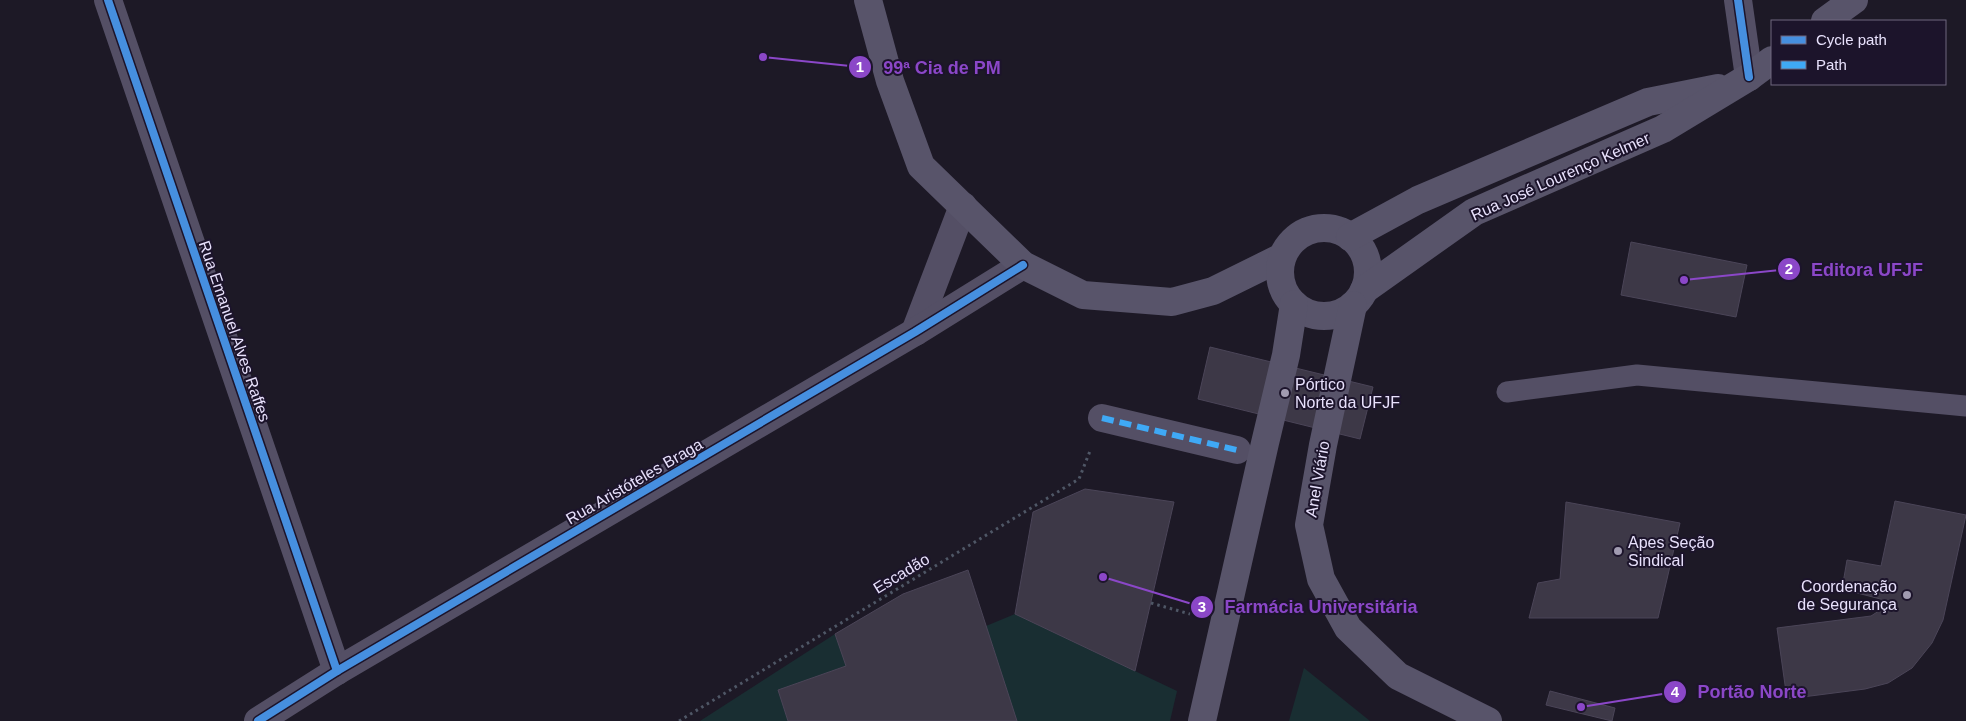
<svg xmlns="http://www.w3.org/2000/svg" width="1966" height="721" font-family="Arial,sans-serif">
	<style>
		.green { fill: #192e32 }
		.building { fill: #3d3847; stroke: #4b4558 }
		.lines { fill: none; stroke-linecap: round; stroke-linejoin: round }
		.path { stroke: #4f5766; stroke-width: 3; stroke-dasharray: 2.5 4; stroke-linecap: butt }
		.lane { stroke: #544f65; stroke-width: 21 }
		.street { stroke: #544f65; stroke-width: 28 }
		.secondary { stroke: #58546a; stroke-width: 28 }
		.quiet { stroke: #3fa9f5; stroke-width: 6; stroke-dasharray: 12 6; stroke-linecap: butt }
		.cycleway-casing { stroke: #1c142b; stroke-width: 11 }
		.cycleway { stroke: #468fdf; stroke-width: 8 }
		.poi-dot { fill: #a19bb1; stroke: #1c142b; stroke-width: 2 }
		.labels { text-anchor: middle; stroke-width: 4; stroke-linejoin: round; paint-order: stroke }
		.street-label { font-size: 16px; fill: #e8e1fc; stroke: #1c142b }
		.poi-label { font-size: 16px; fill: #e8e1fc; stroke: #1c142b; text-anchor: start }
		.leader { fill: none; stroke: #8b47c8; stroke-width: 2 }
		.callout-dot { fill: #8b47c8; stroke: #1c142b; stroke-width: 2 }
		.mark-label { font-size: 15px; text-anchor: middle; font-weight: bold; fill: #fff }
		.callout-label { font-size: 18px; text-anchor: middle; font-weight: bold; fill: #8b47c8; stroke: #1c142b; stroke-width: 4; stroke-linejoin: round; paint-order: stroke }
	</style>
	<rect width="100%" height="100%" fill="#1d1926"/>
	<g class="green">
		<polygon points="1015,614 1177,691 1170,721 1017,721 986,626"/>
		<polygon points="835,634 846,666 778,690 788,721 700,721"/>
		<polygon points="1304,668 1370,721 1289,721"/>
	</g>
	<g class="building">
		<polygon points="1631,242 1747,265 1736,317 1621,295"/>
		<polygon points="1210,347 1373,387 1360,439 1198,399"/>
		<polygon points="1085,489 1174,502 1135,671 1015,614 1033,512"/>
		<polygon points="1895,501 1966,515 1943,620 1932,643 1912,668 1888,683 1865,689 1787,699 1777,628 1871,616 1885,607 1888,601 1842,589 1847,560 1881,566"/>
		<polygon points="1566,502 1680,523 1658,618 1529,618 1538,583 1560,579"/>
		<polygon points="968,570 1017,721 788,721 778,690 846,666 835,634 903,594"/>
		<polygon points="1550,691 1615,708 1612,721 1546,705"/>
	</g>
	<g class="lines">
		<g class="path">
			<polyline points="1151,603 1190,614"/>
			<polyline points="679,721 1079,479 1090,451"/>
		</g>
		<polyline class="lane" points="1507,392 1637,375 1966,406"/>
		<g class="street">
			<polyline points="108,0 337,671"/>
			<polyline points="1738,0 1749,77"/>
			<polyline points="915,332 963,206"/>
			<polyline points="1102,418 1237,450"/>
			<polyline points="258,721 337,671 915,332 1023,265"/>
		</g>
		<g class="secondary">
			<polyline points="868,0 890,81 921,166 1023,265 1083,295 1172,302 1213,291 1282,257"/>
			<polyline points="1825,21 1854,0"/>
			<circle cx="1324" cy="272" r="44"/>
			<polyline points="1350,237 1418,200 1648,102 1718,88"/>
			<polyline points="1364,290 1474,212 1663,129 1749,77 1772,60"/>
			<polyline points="1353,305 1323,445 1309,525 1321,579 1348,628 1398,676 1488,721"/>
			<polyline points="1202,721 1265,443 1286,355 1294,304"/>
		</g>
		<polyline class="quiet" points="1102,418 1237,450"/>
		<defs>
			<g id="cycleway">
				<polyline points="108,0 337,671"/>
				<polyline points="1738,0 1749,77"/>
				<polyline points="258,721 337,671 915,332 1023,265"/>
			</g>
		</defs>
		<use href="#cycleway" class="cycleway-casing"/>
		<use href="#cycleway" class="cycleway"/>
	</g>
	<g class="poi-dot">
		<circle cx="1285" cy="393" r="5"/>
		<circle cx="1618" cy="551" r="5"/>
		<circle cx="1907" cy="595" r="5"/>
	</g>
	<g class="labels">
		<g class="street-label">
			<text transform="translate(1560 176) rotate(-24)" y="6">Rua José Lourenço Kelmer</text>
			<text transform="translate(235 331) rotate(71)" y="6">Rua Emanuel Alves Raffes</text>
			<text transform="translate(1317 479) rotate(-80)" y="6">Anel Viário</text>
			<text transform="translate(634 481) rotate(-30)" y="6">Rua Aristóteles Braga</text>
			<text transform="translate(901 573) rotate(-31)" y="6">Escadão</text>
		</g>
		<g class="poi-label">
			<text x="1295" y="390">Pórtico<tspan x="1295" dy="18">Norte da UFJF</tspan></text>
			<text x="1628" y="548">Apes Seção<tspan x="1628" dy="18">Sindical</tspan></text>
			<text x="1897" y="592" text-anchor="end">Coordenação<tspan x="1897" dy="18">de Segurança</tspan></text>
		</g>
	</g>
	<path class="leader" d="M763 57L860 67M1684 280L1789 269M1103 577L1202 607M1581 707L1675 692"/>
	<g class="callout-dot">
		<circle cx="763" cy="57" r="5"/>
		<circle cx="1684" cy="280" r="5"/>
		<circle cx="1103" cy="577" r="5"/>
		<circle cx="1581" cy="707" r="5"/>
		<circle cx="860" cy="67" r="12"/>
		<circle cx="1789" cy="269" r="12"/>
		<circle cx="1202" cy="607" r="12"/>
		<circle cx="1675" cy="692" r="12"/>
	</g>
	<g class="mark-label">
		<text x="860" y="72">1</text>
		<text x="1789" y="274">2</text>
		<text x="1202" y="612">3</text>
		<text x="1675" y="697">4</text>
	</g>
	<g class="callout-label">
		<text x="942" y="74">99ª Cia de PM</text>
		<text x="1867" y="276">Editora UFJF</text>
		<text x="1321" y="613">Farmácia Universitária</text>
		<text x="1752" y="698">Portão Norte</text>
	</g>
	<rect x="1771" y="20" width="175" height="65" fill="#1c142b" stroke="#6e667f"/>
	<rect x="1781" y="36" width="25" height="8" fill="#468fdf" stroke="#6e667f"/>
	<text x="1816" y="45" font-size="15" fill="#e8e1fc">Cycle path</text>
	<rect x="1781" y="61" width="25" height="8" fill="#3fa9f5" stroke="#6e667f"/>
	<text x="1816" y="70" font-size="15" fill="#e8e1fc">Path</text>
</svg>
